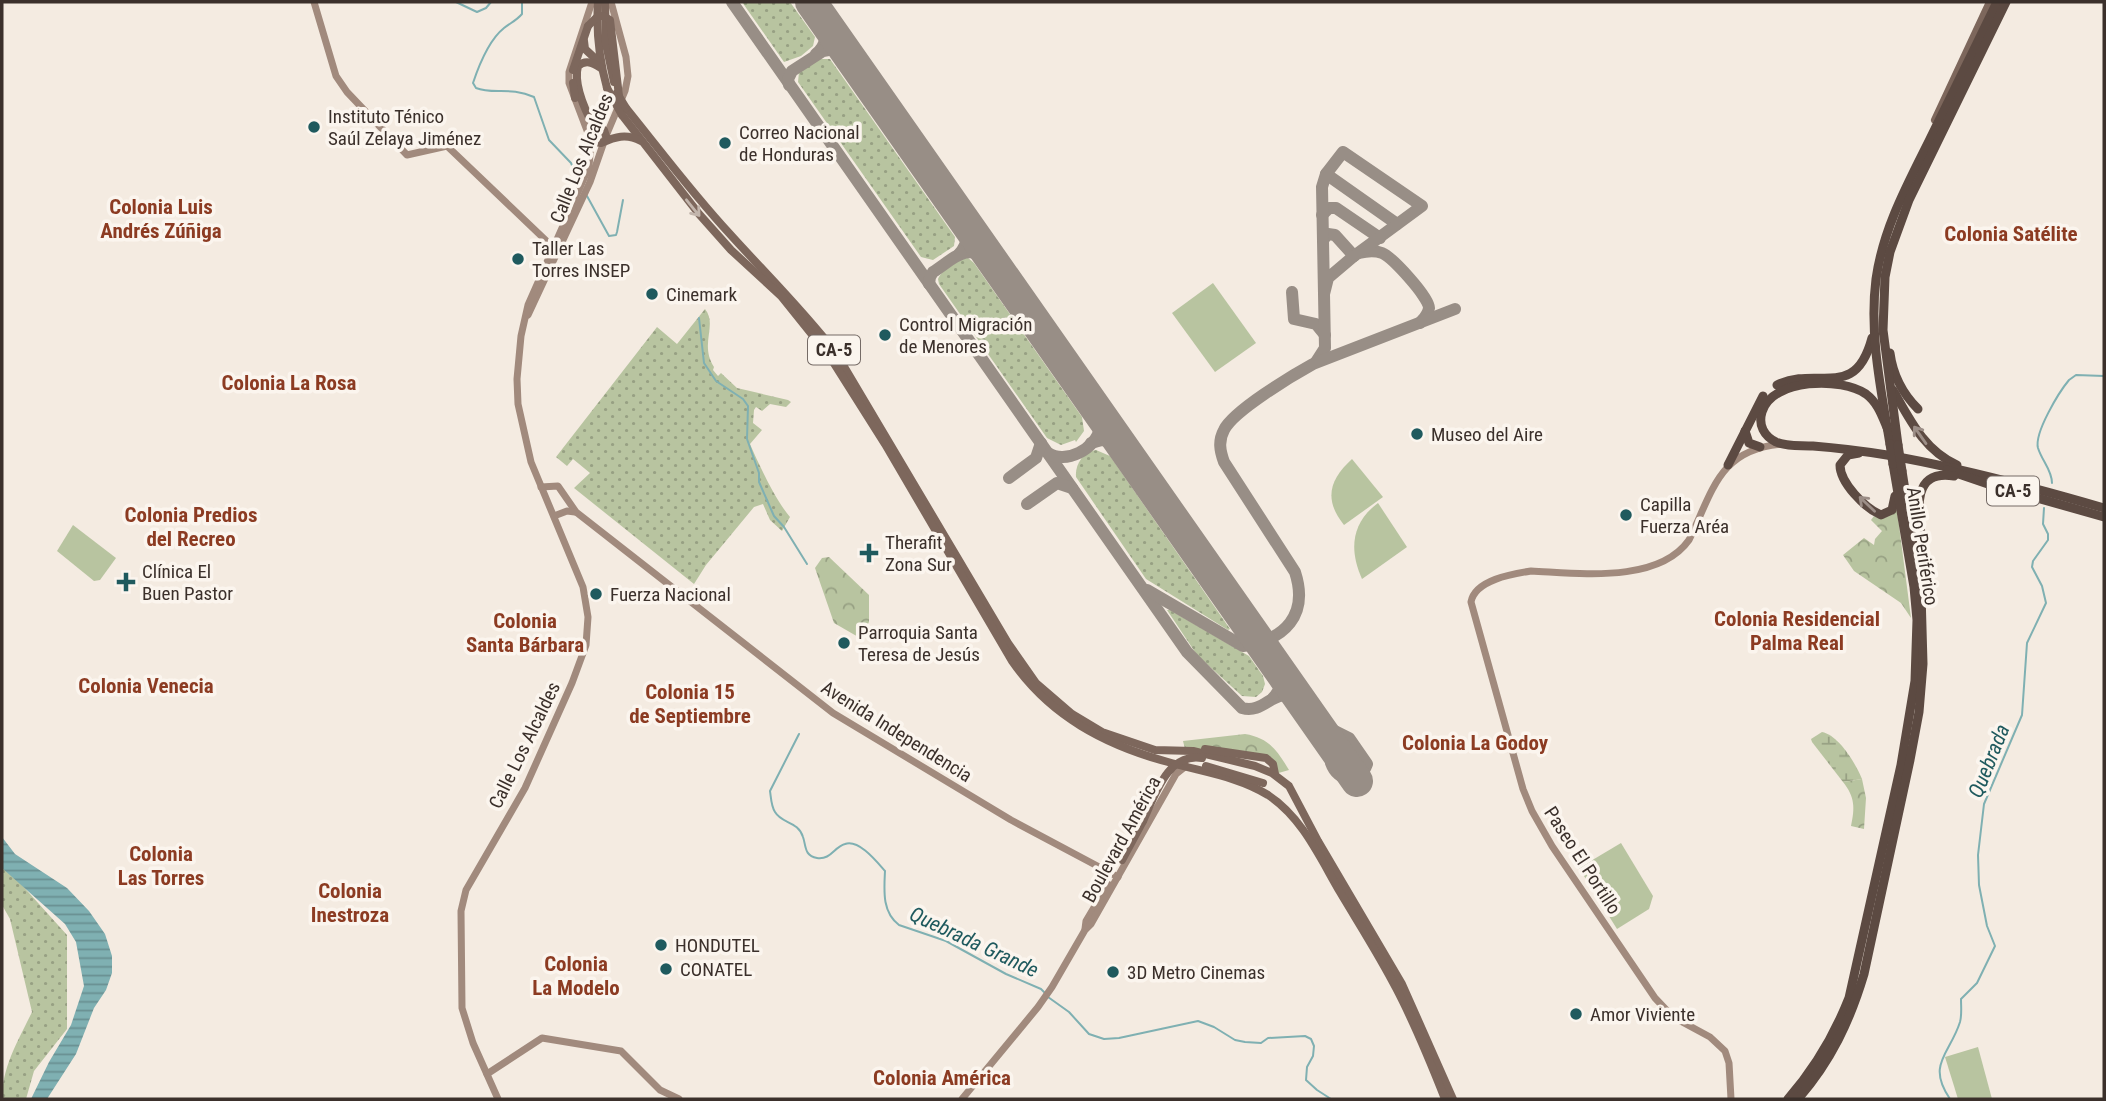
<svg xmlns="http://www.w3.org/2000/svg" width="2106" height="1101" font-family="'Roboto Condensed',sans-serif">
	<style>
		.grass { fill: url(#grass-dots) }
		.forest { fill: url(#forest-crowns) }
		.wetland { fill: url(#wetland-marsh) }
		.pitch { fill: #b8c4a0 }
		.water { fill: url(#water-rules) }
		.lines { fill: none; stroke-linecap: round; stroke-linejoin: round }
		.stream { stroke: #7fb0b2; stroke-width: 2 }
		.taxiway { stroke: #988e86; stroke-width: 12 }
		.runway { stroke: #988e86; stroke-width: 32 }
		.secondary { stroke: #a18a7d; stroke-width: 7 }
		.primary { stroke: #7d675c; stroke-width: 8 }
		.highway { stroke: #5c4a42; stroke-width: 9 }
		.primary-bridge { stroke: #7d675c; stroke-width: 8 }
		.highway-bridge { stroke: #5c4a42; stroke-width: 9 }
		.oneway { stroke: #c2b5ac }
		.oneway2 { stroke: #9c8e87 }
		.poi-dot { fill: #1f5a5e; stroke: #fbf5ee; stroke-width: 2.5 }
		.labels { text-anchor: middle; stroke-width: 7; stroke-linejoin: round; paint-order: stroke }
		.shield { fill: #fbf5ee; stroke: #756b66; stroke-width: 2 }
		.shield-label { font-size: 18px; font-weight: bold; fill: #3b302b }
		.poi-label { font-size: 19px; fill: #3b302b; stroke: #fbf5ee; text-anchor: start }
		.street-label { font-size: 19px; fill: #3b302b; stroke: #fbf5ee }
		.neighbourhood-label { font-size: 21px; font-weight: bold; fill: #8c3b22; stroke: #fbf5ee }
		.water-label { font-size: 21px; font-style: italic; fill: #1f5a5e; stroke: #fbf5ee }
	</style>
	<defs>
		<pattern id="grass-dots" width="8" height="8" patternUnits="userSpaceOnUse" patternTransform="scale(1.75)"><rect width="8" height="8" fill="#b8c4a0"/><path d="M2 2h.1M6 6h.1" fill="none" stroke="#97a083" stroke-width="1.8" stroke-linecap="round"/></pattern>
		<pattern id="forest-crowns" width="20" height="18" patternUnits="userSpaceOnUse" patternTransform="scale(1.75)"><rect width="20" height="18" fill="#b8c4a0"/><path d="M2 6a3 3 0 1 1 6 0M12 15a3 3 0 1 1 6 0" fill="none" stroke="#97a083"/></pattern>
		<pattern id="wetland-marsh" width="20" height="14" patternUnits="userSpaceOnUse" patternTransform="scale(1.75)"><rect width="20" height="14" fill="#b8c4a0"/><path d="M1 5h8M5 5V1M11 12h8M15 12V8" fill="none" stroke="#97a083"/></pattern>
		<pattern id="water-rules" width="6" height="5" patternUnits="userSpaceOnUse" patternTransform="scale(1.75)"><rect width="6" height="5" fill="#7fb0b2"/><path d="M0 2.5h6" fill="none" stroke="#699091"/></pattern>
	</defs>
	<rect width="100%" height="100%" fill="#f4ebe1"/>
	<g class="grass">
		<polygon points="742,2 790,2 815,37 813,46 801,56 784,62"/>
		<polygon points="819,59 830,59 955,237 954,246 933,260 921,257 798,82 799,72"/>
		<path d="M967,257L974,263L1082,417L1084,431L1076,442L1075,440L1061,445L1047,438L939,284L938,279C943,269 955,258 967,257Z"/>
		<path d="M705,309C718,325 699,344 714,367L713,370L718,376L721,373L737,388L788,400L791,402L786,407L770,404L762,411L756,407L754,410L753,423L762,430L750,444C759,465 776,501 790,517L782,531L770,520L763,504L754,507L706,565L694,584L574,488L590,473L573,459L567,466L556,457L657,327L677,344Z"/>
		<path d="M1096,450L1110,456L1230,629L1228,630L1146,579L1076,477C1075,464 1083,452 1096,450Z"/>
		<polygon points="1167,610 1170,610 1249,656 1263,676 1265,684 1262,692 1256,697 1242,696 1197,655"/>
		<path d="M2,863L67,935V1029L34,1071L26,1099H2C2,1067 18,1041 32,1012L10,919L2,905Z"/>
	</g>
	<g class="forest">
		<path d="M1897,510L1911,618L1901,603L1854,571L1843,555L1864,538L1874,545L1875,539L1882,531L1871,520L1874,516C1883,521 1890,516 1897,510Z"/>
		<polygon points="829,557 869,595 869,622 860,638 834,623 815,568 822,558"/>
		<path d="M1245,734C1269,738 1277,750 1289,770L1275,774L1270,761L1185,749L1183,741Z"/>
		<path d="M1862,779L1866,798L1864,829L1851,826C1855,808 1855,797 1843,782Z"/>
	</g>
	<path class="wetland" d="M1822,732C1838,735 1855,762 1862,779L1843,782L1812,742L1811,739Z"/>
	<g class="pitch">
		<polygon points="1213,283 1256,343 1215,372 1172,313"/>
		<path d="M1352,459L1383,497L1344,525C1323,499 1330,479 1352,459Z"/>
		<path d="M1378,503L1407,547L1362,579C1349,550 1351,523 1378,503Z"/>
		<polygon points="73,525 116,558 100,580 94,581 57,551"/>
		<polygon points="1621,843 1653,896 1649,909 1617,929 1579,868"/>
		<polygon points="1978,1047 1992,1099 1958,1099 1945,1057"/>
	</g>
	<polygon class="water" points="2,837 15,854 67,888 89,911 105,934 112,956 112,973 106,990 94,1008 76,1054 47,1099 31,1099 49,1062 71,1025 84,986 76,942 65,924 2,868"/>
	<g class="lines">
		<g class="stream">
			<polyline points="456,2 477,12 486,8 491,2"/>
			<path d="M522,2V14C516,21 510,23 504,28C489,40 479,65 473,83L476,88C493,95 510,86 534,97L549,140L571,163L578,179"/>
			<polyline points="587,196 609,236 616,235 617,232 623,200"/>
			<polyline points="2104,247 2104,285"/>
			<polyline points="699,318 704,363 716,381 743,399 748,406 747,439 759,473 759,482 774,516 784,527 807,564"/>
			<path d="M2052,483C2052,470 2042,461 2038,448C2034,433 2059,392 2069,380L2076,375L2104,376"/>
			<path d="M799,734L770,791C771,797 771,806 775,812C782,824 798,821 803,837C806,845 804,856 817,858C831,860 834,847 845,844C859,839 877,862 885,871C884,891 882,912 899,925L946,941L1006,974L1041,989L1045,993"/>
			<polyline points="1048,997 1069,1012 1089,1034 1104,1039 1119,1038 1198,1021 1214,1027 1235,1040 1245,1042 1261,1043 1268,1038 1305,1036 1311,1039 1314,1046 1313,1056 1307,1067 1306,1080 1317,1090 1331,1099"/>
			<path d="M1950,1099C1926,1064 1950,1054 1960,1022C1962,1015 1961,1007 1961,999L1977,983L1995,946L1987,926L1979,885L1978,855L1984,804L2022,715L2027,643L2046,603L2042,586L2032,567L2033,561L2048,540V534L2043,524L2044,508"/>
		</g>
		<g class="taxiway">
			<path d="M732,2L1187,652L1242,708C1267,715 1274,682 1301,702"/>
			<path d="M816,54C827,45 827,34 824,21"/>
			<polyline points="789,85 788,79 792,71 823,51 834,49 849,56"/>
			<polyline points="1326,174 1397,224"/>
			<polyline points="1322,215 1329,208 1336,208 1380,238"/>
			<polyline points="1323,240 1328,234 1335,235 1354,256"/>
			<path d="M1359,253C1367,251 1374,250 1382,253C1392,257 1429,297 1429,308C1428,315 1424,318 1420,323"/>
			<path d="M959,254C970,242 968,231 962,217"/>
			<path d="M929,284L930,277L933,272C956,257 965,243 992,260"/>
			<polyline points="1292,292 1294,319 1316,324 1325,335"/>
			<polyline points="1316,362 1325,348 1324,294 1328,278 1354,256 1422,206 1343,152 1326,174 1322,187 1324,294"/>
			<polyline points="1091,443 1102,440 1121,444"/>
			<path d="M1048,453C1065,465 1096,449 1100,428C1101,422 1099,417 1098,411"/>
			<polyline points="1009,478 1036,458 1041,443"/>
			<polyline points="1027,504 1057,483 1072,488"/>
			<path d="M1147,590L1243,646C1285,640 1309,615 1295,572L1224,462C1220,451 1218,441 1224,430C1233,411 1293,375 1313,364L1455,309"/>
			<path d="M1273,698C1282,689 1282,681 1278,669"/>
			<path d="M1315,721L1349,738L1367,764C1360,784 1338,783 1331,763L1334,749"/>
		</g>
		<polyline class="runway" points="811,2 1357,781"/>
		<g class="secondary">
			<polyline points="314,2 336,76 347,92 407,155 447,146 558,252"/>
			<polyline points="528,315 590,182 606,136 625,91 628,76 626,57 611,2"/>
			<polyline points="541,487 558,486 576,512 833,713 1011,820 1118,877"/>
			<polyline points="554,516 567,511 575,512"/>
			<polyline points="1085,929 1086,921 1108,884"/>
			<polyline points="487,1074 542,1038 621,1051 660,1090 679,1099"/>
			<polyline points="498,1099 473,1043 462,1008 461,911 466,890 525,788 572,683 586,645 588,617 583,587 531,462 518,404 517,379 521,336 528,305 589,167 591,141 569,83 569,72 592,2"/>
			<polyline points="962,1099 1038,1007 1052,987 1085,930 1091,924 1176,774 1186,766"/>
			<path d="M1731,1099L1729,1063L1725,1051L1710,1037L1673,1017L1655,998L1552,846L1532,811L1523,789L1471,602C1475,580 1512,574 1531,571C1578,573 1658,584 1689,540C1713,491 1719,449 1782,444"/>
		</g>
		<g class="primary">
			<path d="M598,2C596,32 599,59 607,88"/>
			<polyline points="605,2 606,44 614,82"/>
			<polyline points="584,41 585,49 600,63"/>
			<path d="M601,68C593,63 586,59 578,66C573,85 585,110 594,127L604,130L606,136"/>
			<polyline points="573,70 588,26"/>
			<polyline points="573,83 575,98"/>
			<path d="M626,108C660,150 692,193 729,233C765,273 803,310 836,353L1008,643L1036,683L1072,714L1102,732L1155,750L1193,751L1255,766L1272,773L1289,786L1318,841L1402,984L1453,1099"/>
			<path d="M622,115L699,214L731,250L781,296L830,357L885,444L1012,661C1050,716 1105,745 1168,762C1202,772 1237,776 1268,795C1302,817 1320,858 1340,892C1359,924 1379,955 1396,988C1415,1024 1430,1061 1445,1099"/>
			<polyline points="1935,120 1990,2"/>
			<path d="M591,141L601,143C615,137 626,133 641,141"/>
			<polyline points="1205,749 1266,758 1273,764 1275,774"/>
			<polyline points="1206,766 1263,783"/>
			<polyline points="1122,860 1143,821"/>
		</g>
		<g class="highway">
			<path d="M1890,353C1893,376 1902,393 1918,409"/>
			<path d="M1777,385C1818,365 1855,402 1872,338"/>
			<path d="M1893,390C1910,420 1924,450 1957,465"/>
			<path d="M1888,430C1882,416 1878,403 1866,394C1842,377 1772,378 1762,412C1758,425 1764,436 1776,442C1787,447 1801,445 1813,446C1838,448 1862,451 1887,455C1961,468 2032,487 2104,508"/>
			<polyline points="1745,431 1749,443 1760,447"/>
			<path d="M1890,444C1881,390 1869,334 1876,279C1883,229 1907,185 1929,141C1952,94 1975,48 1997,2"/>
			<polyline points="1898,445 1883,330 1885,277 1890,252 1909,200 2006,2"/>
			<path d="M1859,453L1848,455L1840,465C1840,483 1865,508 1881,515L1892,510L1895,496"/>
			<polyline points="1728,465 1763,396"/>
			<polyline points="1947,470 1988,484 2104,517"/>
			<path d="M1923,574C1923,566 1924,559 1923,551C1921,524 1905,468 1954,476"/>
			<path d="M1788,1099C1815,1068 1834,1036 1849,998L1901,765L1915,681L1917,620L1914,587L1893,464"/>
			<path d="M1798,1099C1831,1061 1850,1021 1864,974L1910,760L1919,712L1923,664L1921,593L1902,471"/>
		</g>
		<g class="primary-bridge">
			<polyline points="588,26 598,16 603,16 610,20 619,96"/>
			<polyline points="607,88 622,115"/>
			<polyline points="617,93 626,108"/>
			<path d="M1143,821C1155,795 1168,752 1202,758"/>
		</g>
		<g class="highway-bridge">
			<polyline points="1890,444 1893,464"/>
			<polyline points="1898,445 1902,471"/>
		</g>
	</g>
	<defs><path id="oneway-shaft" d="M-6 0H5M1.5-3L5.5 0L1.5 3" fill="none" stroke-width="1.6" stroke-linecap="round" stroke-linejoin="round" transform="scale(1.75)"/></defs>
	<use class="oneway" href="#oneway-shaft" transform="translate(693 208) rotate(51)"/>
	<g class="oneway2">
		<use href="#oneway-shaft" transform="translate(1920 435) rotate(-125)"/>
		<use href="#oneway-shaft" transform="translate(1867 504) rotate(-136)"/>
	</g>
	<g class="poi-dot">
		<circle cx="314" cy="127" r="7"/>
		<circle cx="725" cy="143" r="7"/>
		<circle cx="518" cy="259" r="7"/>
		<circle cx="652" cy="294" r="7"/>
		<circle cx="885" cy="335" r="7"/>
		<circle cx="1417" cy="434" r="7"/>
		<circle cx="1626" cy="515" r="7"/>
		<path d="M865.5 542.5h7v7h7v7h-7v7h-7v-7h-7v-7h7z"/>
		<path d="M122.5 571.5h7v7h7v7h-7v7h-7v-7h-7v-7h7z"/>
		<circle cx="596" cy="594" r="7"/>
		<circle cx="844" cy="643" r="7"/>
		<circle cx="661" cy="945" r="7"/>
		<circle cx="666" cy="969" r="7"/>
		<circle cx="1113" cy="972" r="7"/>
		<circle cx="1576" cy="1014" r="7"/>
	</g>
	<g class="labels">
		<g class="shield">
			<rect x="808" y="335.5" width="52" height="29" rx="5"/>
			<rect x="1987" y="476.5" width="52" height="29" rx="5"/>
		</g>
		<g class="shield-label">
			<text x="834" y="356">CA-5</text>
			<text x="2013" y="497">CA-5</text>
		</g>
		<g class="poi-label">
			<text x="328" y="123">Instituto Ténico<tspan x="328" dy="22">Saúl Zelaya Jiménez</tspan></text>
			<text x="739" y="139">Correo Nacional<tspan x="739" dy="22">de Honduras</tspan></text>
			<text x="532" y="255">Taller Las<tspan x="532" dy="22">Torres INSEP</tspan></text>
			<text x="666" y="301">Cinemark</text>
			<text x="899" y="331">Control Migración<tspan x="899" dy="22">de Menores</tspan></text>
			<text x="1431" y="441">Museo del Aire</text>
			<text x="1640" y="511">Capilla<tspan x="1640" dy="22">Fuerza Aréa</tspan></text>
			<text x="885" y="549">Therafit<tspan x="885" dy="22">Zona Sur</tspan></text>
			<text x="142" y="578">Clínica El<tspan x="142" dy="22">Buen Pastor</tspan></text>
			<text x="610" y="601">Fuerza Nacional</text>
			<text x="858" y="639">Parroquia Santa<tspan x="858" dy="22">Teresa de Jesús</tspan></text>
			<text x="675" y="952">HONDUTEL</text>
			<text x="680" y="976">CONATEL</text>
			<text x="1127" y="979">3D Metro Cinemas</text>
			<text x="1590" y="1021">Amor Viviente</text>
		</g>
		<g class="street-label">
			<text transform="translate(581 158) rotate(-68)" y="7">Calle Los Alcaldes</text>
			<text transform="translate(1923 546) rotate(81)" y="7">Anillo Periférico</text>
			<text transform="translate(897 731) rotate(32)" y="7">Avenida Independencia</text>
			<text transform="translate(524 745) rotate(-64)" y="7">Calle Los Alcaldes</text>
			<text transform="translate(1121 839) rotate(-61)" y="7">Boulevard América</text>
			<text transform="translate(1583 860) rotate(57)" y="7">Paseo El Portillo</text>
		</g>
		<g class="neighbourhood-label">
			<text x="161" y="214">Colonia Luis<tspan x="161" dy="24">Andrés Zúñiga</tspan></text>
			<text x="2011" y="241">Colonia Satélite</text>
			<text x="289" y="390">Colonia La Rosa</text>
			<text x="191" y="522">Colonia Predios<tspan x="191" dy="24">del Recreo</tspan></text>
			<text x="1797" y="626">Colonia Residencial<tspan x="1797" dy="24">Palma Real</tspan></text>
			<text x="525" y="628">Colonia<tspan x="525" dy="24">Santa Bárbara</tspan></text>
			<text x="146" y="693">Colonia Venecia</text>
			<text x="690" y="699">Colonia 15<tspan x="690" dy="24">de Septiembre</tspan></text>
			<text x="1475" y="750">Colonia La Godoy</text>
			<text x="161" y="861">Colonia<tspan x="161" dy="24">Las Torres</tspan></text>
			<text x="350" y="898">Colonia<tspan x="350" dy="24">Inestroza</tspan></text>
			<text x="576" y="971">Colonia<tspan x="576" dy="24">La Modelo</tspan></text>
			<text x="942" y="1085">Colonia América</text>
		</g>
		<g class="water-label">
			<text transform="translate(1989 761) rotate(-68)" y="7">Quebrada</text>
			<text transform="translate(974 942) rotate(25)" y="7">Quebrada Grande</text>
		</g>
	</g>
	<rect width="2106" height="1101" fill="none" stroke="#3b302b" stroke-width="7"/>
</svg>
